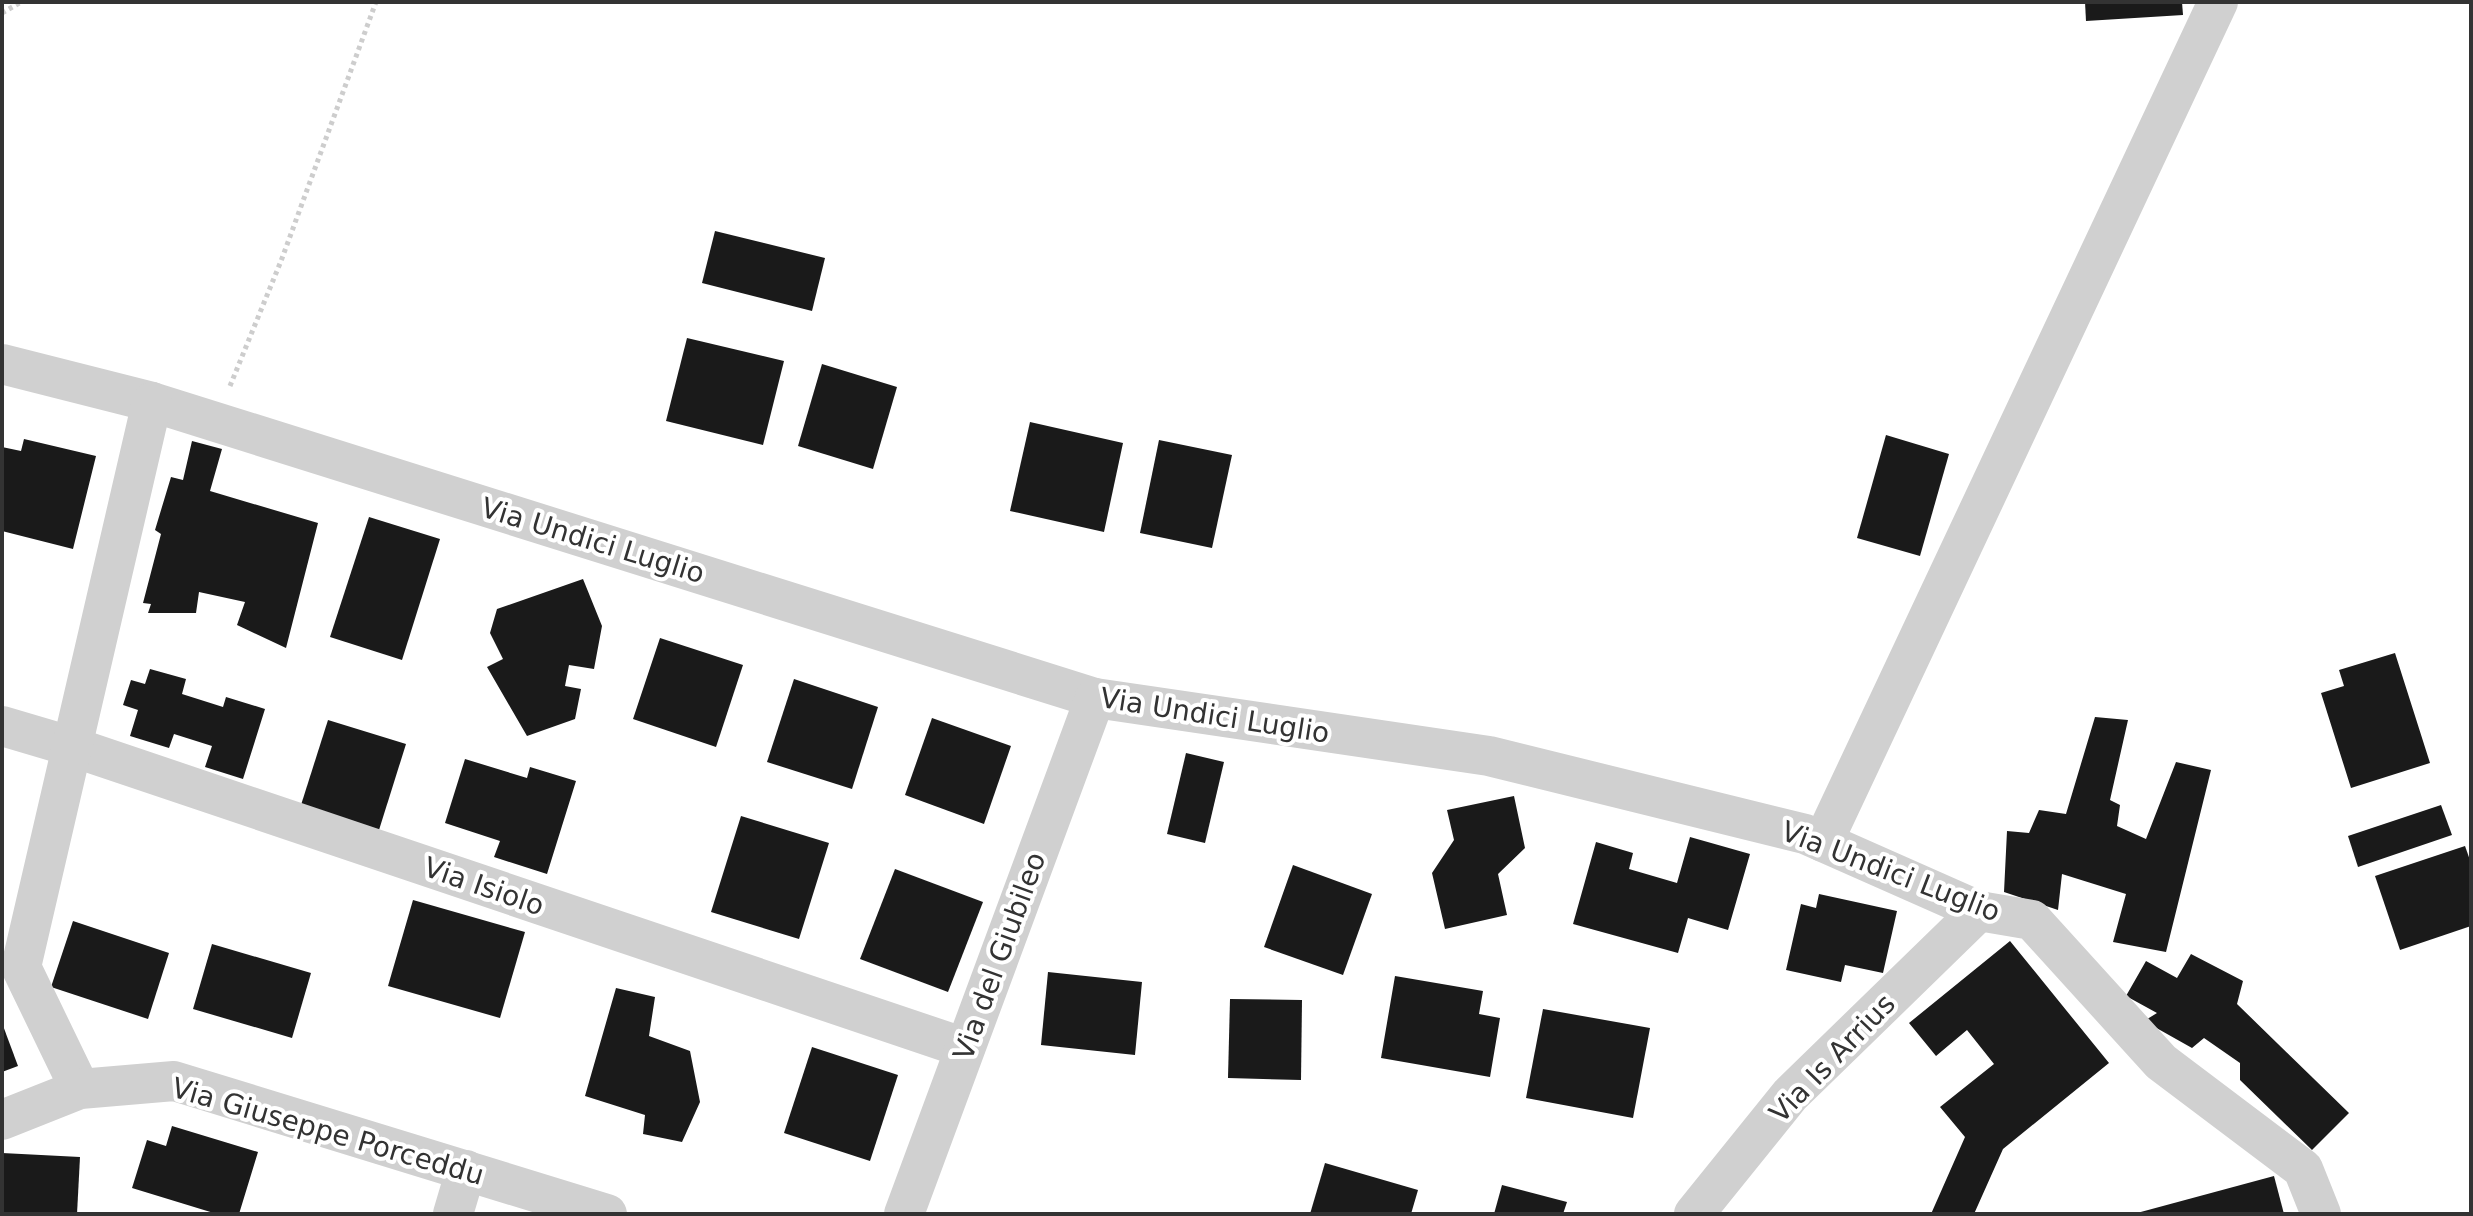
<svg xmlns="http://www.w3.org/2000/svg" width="2473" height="1216" font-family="'DejaVu Sans',sans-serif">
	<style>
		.building { fill: #1a1a1a }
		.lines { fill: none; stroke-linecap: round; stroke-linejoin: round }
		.path { stroke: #cdcdcd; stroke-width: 5; stroke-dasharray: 4 4; stroke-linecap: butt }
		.minor { stroke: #d0d0d0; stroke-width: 40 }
		.labels { text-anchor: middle; stroke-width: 8; stroke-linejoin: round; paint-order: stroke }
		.street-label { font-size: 28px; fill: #333; stroke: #fff }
	</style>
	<rect width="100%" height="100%" fill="#fff"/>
	<g class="building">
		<polygon points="2085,2 2182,2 2183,15 2086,21"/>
		<polygon points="715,231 825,258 812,311 702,283"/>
		<polygon points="687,338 784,361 763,445 666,421"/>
		<polygon points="822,364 897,387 873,469 798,446"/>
		<polygon points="1030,422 1123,443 1104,532 1010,511"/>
		<polygon points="1886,435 1949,454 1920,556 1857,538"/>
		<polygon points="24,439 96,456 73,549 2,531 2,447 21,451"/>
		<polygon points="1159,440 1232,455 1212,548 1140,533"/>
		<polygon points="192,441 222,449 210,491 318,523 286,648 237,625 245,602 199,592 196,613 148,613 151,604 143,603 161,534 155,530 171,477 183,480"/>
		<polygon points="369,517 440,539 402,660 330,637"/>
		<polygon points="583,579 602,626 594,669 569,665 565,686 581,689 575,719 527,736 487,667 503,659 490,633 497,609"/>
		<polygon points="660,638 743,665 716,747 633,719"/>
		<polygon points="2395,653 2430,763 2351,788 2321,693 2344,686 2339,670"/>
		<polygon points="150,669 186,679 182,694 223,707 226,697 265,709 243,779 205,767 212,746 174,734 169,748 130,736 138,710 123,705 131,680 145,684"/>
		<polygon points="794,679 878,707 852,789 767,762"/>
		<polygon points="2095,717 2128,720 2110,800 2120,805 2117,826 2146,839 2176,762 2211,770 2166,952 2113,942 2126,894 2062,874 2058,910 2004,892 2007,831 2029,833 2039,810 2066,814"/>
		<polygon points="932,718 1011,746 984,824 905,795"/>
		<polygon points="328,720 406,744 379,830 301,805"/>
		<polygon points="1186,753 1224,762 1205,843 1167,834"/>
		<polygon points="465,759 527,778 530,767 576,781 547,874 494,857 500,841 445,823"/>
		<polygon points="1514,796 1525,848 1498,874 1507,915 1445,929 1432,873 1454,840 1447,810"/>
		<polygon points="2441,805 2452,835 2358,867 2348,836"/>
		<polygon points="741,816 829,843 799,939 711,912"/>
		<polygon points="1690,837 1750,854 1728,930 1688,918 1678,953 1573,924 1596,842 1633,853 1629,869 1677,883"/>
		<polygon points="2465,846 2471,863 2471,926 2400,950 2375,876"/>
		<polygon points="1293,865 1372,894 1343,975 1264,947"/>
		<polygon points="895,869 983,902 948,992 860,959"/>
		<polygon points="1819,894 1897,911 1883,973 1845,965 1841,982 1786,970 1801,904 1816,908"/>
		<polygon points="413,900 525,932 500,1018 388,986"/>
		<polygon points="73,921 169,953 148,1019 51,987"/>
		<polygon points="2010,941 2109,1063 2003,1149 1974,1214 1931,1214 1965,1137 1940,1107 1994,1064 1967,1030 1936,1056 1909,1023"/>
		<polygon points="212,944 311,973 292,1038 193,1009"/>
		<polygon points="2191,954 2243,981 2237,1004 2349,1113 2312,1150 2240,1080 2240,1063 2204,1038 2192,1048 2144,1021 2157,1013 2126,996 2146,961 2177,978"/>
		<polygon points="1048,972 1142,982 1135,1055 1041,1045"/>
		<polygon points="1395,976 1483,991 1479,1014 1500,1018 1490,1077 1381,1058"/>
		<polygon points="616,988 655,997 649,1036 690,1051 700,1102 682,1142 643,1134 645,1115 585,1096"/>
		<polygon points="1230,999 1302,1000 1301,1080 1228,1078"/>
		<polygon points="1543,1009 1650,1028 1633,1118 1526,1098"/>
		<polygon points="2,1023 18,1066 2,1072"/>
		<polygon points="812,1047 898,1075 870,1161 784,1133"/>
		<polygon points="172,1126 258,1152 239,1214 217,1214 132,1188 147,1140 166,1146"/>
		<polygon points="2,1153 80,1157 77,1214 2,1214"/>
		<polygon points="1325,1163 1418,1190 1411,1214 1310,1214"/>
		<polygon points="2274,1176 2284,1214 2137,1214 2137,1213"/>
		<polygon points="1502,1185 1567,1202 1563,1214 1494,1214"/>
	</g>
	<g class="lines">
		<g class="path">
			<polyline points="2,13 21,2"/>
			<polyline points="230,386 281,261 376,2"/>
		</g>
		<g class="minor">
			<polyline points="2,364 152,402 1095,698 1489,756 1805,834 1979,911 2032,920 2161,1062 2303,1169 2321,1214"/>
			<polyline points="2,726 73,747 965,1048"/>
			<polyline points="1823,842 2218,2"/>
			<polyline points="80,1089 21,967 152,402"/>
			<polyline points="2,1120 80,1089 174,1081 607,1214"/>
			<polyline points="453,1214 466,1170"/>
			<polyline points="904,1214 1095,698"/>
			<polyline points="1694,1214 1790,1095 1979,911"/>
		</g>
	</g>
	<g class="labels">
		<g class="street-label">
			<text transform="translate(593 540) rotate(17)" y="10">Via Undici Luglio</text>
			<text transform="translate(1215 715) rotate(9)" y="10">Via Undici Luglio</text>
			<text transform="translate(1891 871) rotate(21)" y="10">Via Undici Luglio</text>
			<text transform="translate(484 886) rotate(19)" y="10">Via Isiolo</text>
			<text transform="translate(999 956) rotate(-70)" y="10">Via del Giubileo</text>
			<text transform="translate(1832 1058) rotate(-46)" y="10">Via Is Arrius</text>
			<text transform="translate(328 1131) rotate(16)" y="10">Via Giuseppe Porceddu</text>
		</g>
	</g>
	<rect width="2473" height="1216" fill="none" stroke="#333333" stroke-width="8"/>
</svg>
